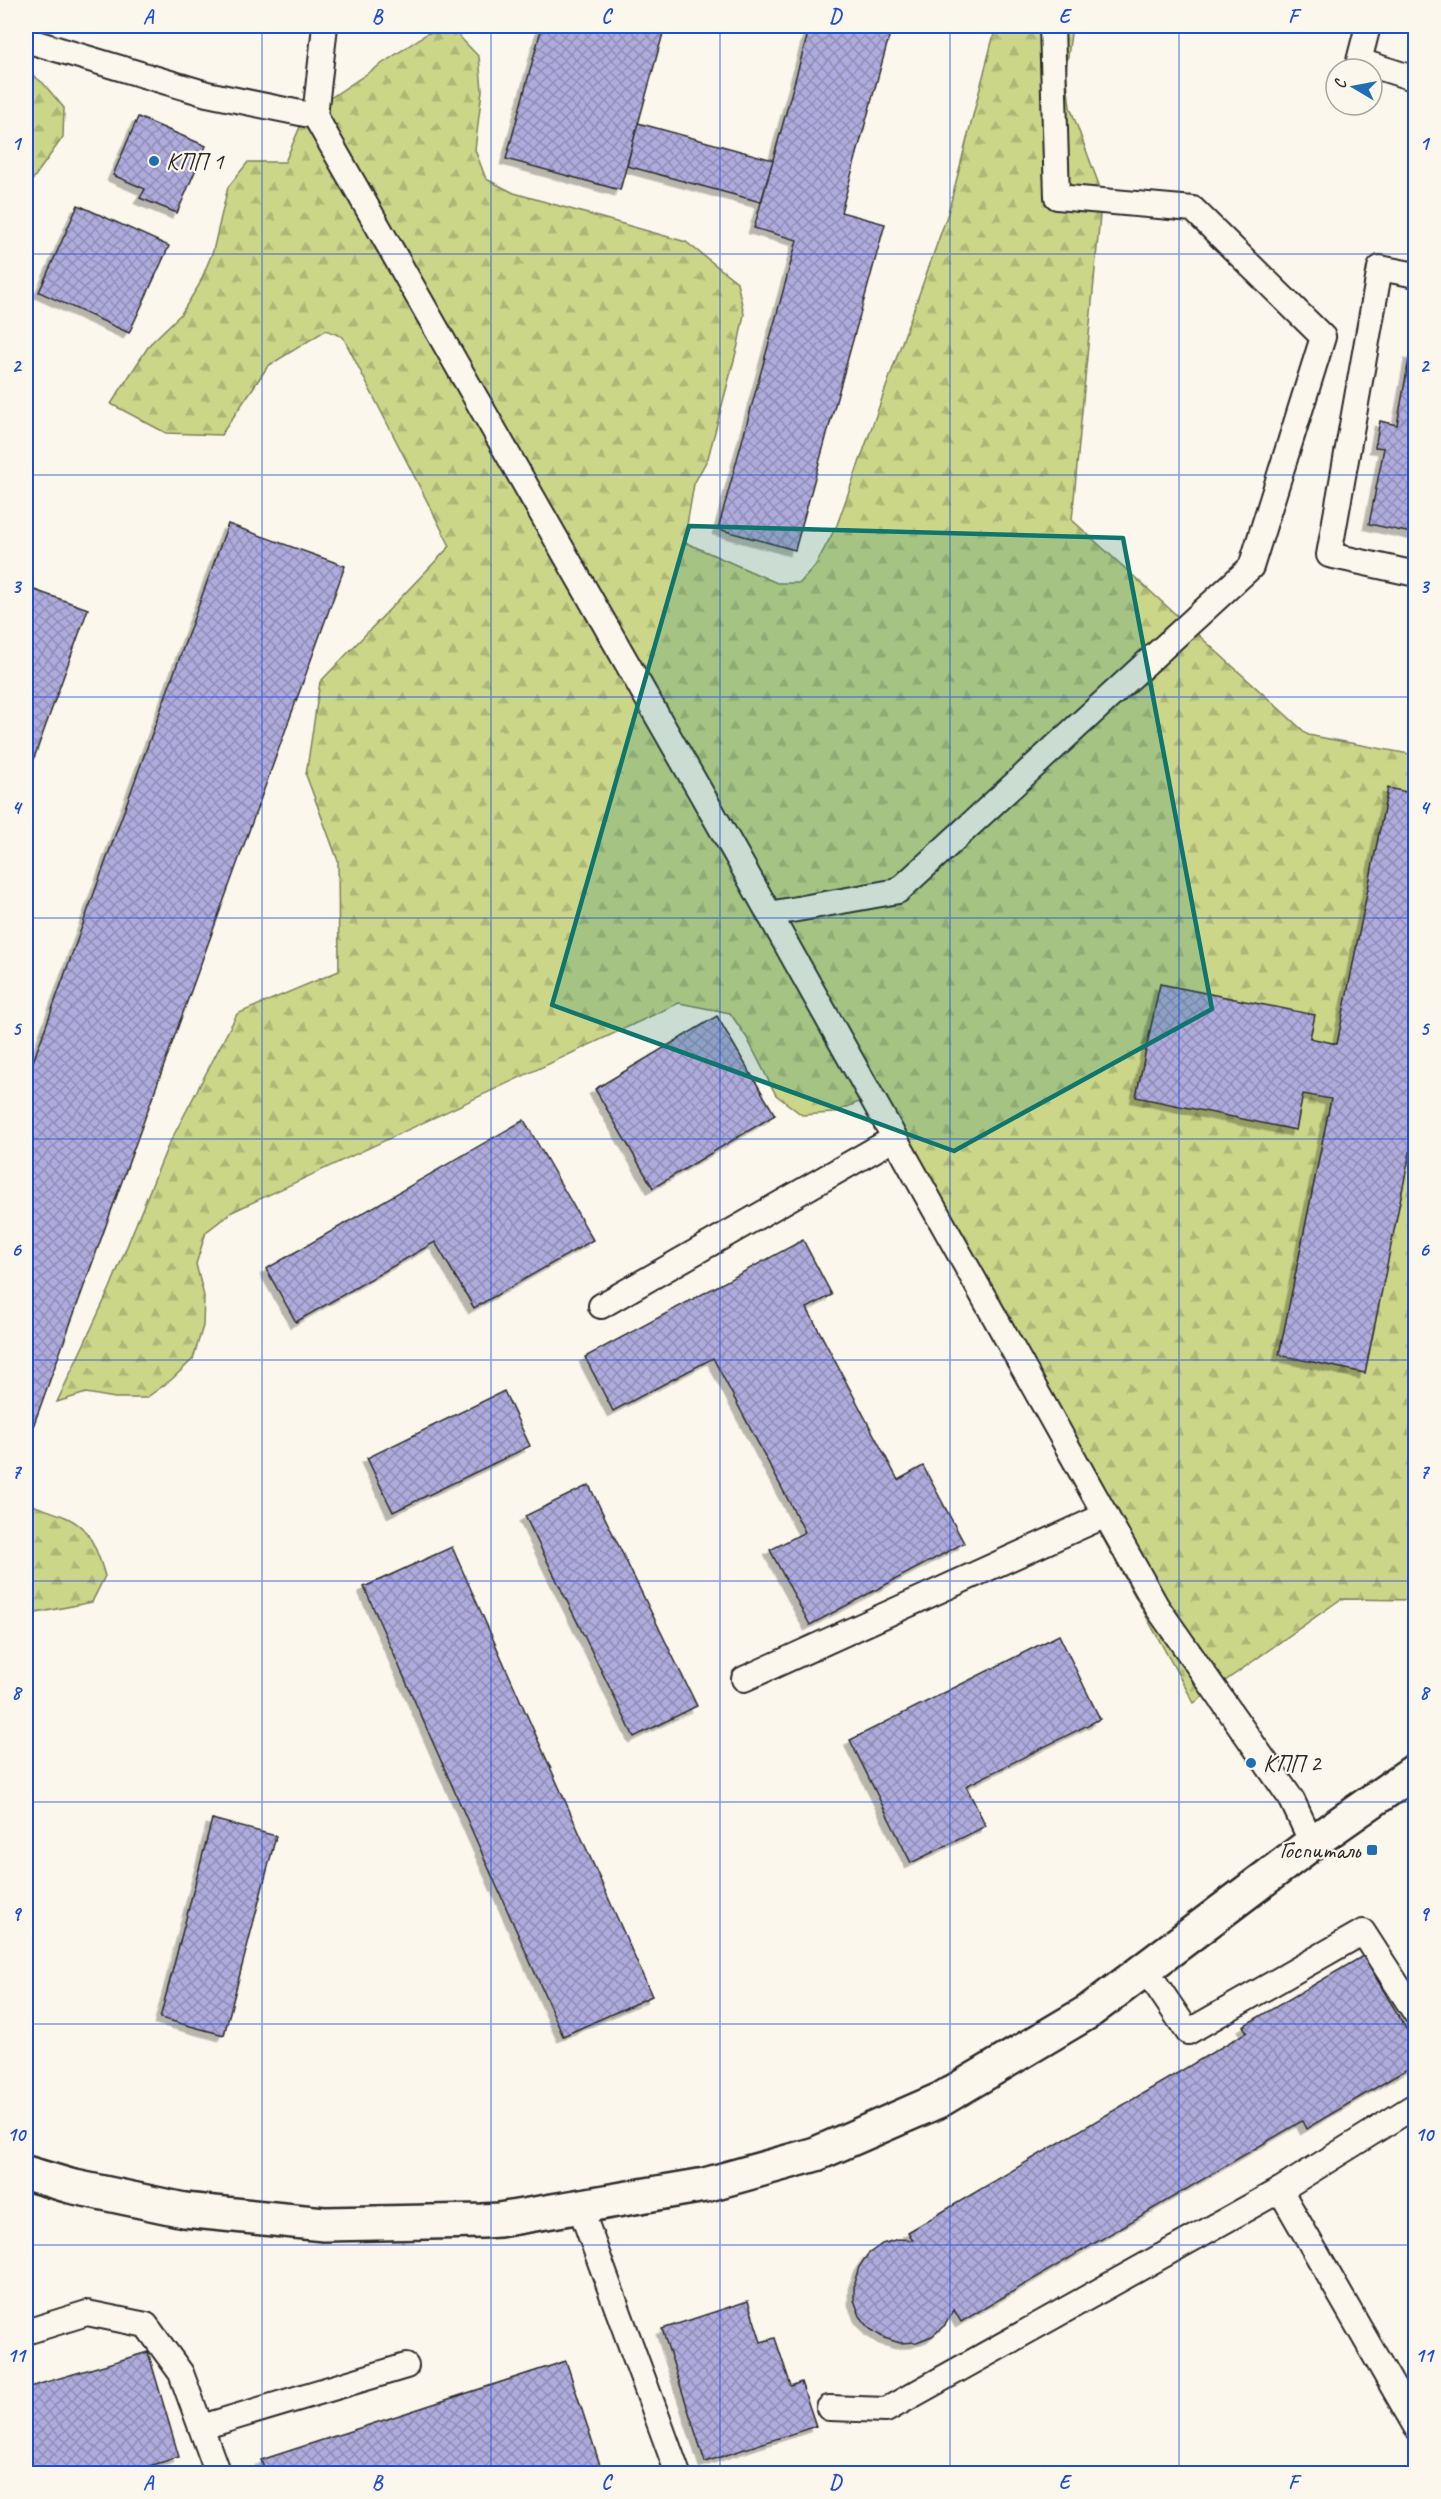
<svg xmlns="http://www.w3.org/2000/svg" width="1441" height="2499" font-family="Caveat,sans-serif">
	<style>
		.forest { fill: url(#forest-firs); stroke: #7b805a; stroke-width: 1.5 }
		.building { fill: url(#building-cross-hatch); stroke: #2b2b2b; stroke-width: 1.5; filter: url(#shadow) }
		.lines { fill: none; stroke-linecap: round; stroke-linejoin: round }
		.lane-casing { stroke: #2b2b2b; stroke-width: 28 }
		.secondary-casing { stroke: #2b2b2b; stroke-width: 38 }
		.lane { stroke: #fbf7ec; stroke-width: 24 }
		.secondary { stroke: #fbf7ec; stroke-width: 33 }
		.marked { fill: #0f766e; fill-opacity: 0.2; stroke: #0f766e; stroke-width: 4.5; stroke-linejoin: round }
		.grid { fill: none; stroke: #1d4ed8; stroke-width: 1.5; stroke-opacity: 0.55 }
		.poi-dot { fill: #1f6fb2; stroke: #fbf7ec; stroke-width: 2 }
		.labels { text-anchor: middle; stroke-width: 4.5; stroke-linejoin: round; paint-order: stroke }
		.poi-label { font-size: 24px; fill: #2b2b2b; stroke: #fbf7ec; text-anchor: start }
		.neatline { fill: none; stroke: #1d4ed8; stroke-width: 2 }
		.grid-label { font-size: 20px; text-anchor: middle; font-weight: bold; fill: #1d4ed8 }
	</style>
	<defs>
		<pattern id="forest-firs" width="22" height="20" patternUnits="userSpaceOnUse" patternTransform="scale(1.5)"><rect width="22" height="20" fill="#cbd689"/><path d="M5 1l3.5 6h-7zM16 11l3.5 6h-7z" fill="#aeb876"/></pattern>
		<pattern id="building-cross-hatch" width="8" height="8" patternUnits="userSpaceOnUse" patternTransform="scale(1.5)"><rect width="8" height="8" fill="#afabdc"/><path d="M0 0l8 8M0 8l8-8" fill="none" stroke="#8f8bb3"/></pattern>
		<filter id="shadow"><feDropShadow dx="-5.5" dy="5.5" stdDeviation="0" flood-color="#0004"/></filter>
	</defs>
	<rect width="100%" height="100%" fill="#fbf7ec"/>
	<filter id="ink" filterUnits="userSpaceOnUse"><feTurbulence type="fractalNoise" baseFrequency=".0167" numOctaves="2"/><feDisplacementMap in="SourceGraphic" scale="12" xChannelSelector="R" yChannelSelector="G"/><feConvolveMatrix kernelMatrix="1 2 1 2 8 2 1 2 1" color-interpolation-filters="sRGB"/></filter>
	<g filter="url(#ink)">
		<g class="forest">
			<polygon points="996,26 1072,26 1066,71 1070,107 1102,193 1072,520 1308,735 1415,755 1415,1600 1341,1599 1194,1703 861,1101 833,1113 802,1115 776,1095 747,1038 730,1013 679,1003 232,1212 206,1232 196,1264 204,1296 203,1326 193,1359 171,1380 146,1398 115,1398 86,1393 57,1402 110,1288 167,1148 237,1014 339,971 338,861 306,775 320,682 450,546 343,337 326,330 268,366 221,435 166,433 111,404 150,344 181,314 199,285 213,251 228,187 248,162 285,162 305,115 428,33 458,35 479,57 482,90 475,150 486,179 514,193 686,242 737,282 744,314 738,345 708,458 694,484 684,542 777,583 800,583 815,566 837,525 948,213"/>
			<polygon points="26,70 43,83 64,108 63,137 26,189"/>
			<path d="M26,1503C78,1521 88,1519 105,1576L92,1602L26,1615Z"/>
		</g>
		<g class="building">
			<polygon points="542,26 665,26 620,190 506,159"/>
			<polygon points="810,26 892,26 841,212 885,224 795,550 718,529 797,240 754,228"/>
			<polygon points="138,117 206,146 177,213 140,198 145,189 113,175"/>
			<polygon points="638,123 773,160 761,202 627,166"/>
			<polygon points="78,205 169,246 129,333 39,292"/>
			<polygon points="1410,354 1416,355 1416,534 1369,524 1384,448 1375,447 1380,421 1397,425"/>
			<polygon points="228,524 345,566 26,1446 26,1081"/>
			<polygon points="26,587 88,609 26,780"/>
			<polygon points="1388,788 1416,794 1416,1123 1365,1373 1279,1355 1331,1099 1303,1094 1296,1130 1136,1097 1160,984 1315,1015 1310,1038 1337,1044"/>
			<polygon points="717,1016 775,1115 653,1188 595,1089"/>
			<polygon points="524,1120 593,1240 474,1308 435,1242 296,1322 266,1269"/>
			<polygon points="803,1240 832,1295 807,1308 898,1480 923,1466 964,1543 810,1625 770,1550 805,1532 713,1358 613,1411 585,1357"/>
			<polygon points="504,1391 530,1446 393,1512 367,1458"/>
			<polygon points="589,1485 697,1706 634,1737 525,1516"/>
			<polygon points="452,1547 652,1996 563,2036 364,1587"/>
			<polygon points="1059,1635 1100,1719 966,1786 986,1826 911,1863 850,1740"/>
			<polygon points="212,1819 276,1836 224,2035 160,2018"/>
			<polygon points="1363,1956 1416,2045 1416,2064 1306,2129 1302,2121 961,2322 954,2310 945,2325 932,2336 917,2342 900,2343 884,2338 870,2329 860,2316 854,2300 854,2283 859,2267 868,2254 882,2244 898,2239 913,2240 908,2232 1247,2032 1243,2026"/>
			<polygon points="748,2301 761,2342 775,2338 791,2386 801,2382 816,2426 705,2462 662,2329"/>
			<polygon points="148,2352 179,2457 123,2474 26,2474 26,2388"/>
			<polygon points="566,2361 603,2474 266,2474 261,2460"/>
			<polygon points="1045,2463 1048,2474 1012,2474"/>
		</g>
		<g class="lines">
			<defs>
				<g id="lane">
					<polyline points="1368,26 1359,61 1416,79"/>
					<polyline points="26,40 207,94 315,116 733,849 1157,1607 1292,1800 1312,1843"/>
					<polyline points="315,116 325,26"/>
					<polyline points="1416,275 1380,268 1329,555 1416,574"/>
					<polyline points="769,914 898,891 1251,567 1323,337 1193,209 1057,197 1052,26"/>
					<polyline points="601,1306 895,1138"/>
					<polyline points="744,1679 1106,1515"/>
					<polyline points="1145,1968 1188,2032 1363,1932 1416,2014"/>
					<polyline points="1280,2190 1416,2427"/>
					<polyline points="580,2207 678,2474"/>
					<polyline points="26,2332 87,2313 146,2325 181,2373 218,2474"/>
					<polyline points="829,2408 886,2410 1280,2190 1416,2105"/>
					<polyline points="202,2427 406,2366"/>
				</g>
				<polyline id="secondary" points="26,2173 70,2186 184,2210 324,2224 482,2221 499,2220 705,2185 816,2154 940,2100 1088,2012 1312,1843 1416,1770"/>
			</defs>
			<use href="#lane" class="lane-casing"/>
			<use href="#secondary" class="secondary-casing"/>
			<use href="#lane" class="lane"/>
			<use href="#secondary" class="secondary"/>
		</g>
	</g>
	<path class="marked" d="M689,526L1123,538L1212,1009L954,1151L552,1005Z"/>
	<path class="grid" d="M262,26V2474M491,26V2474M720,26V2474M950,26V2474M1179,26V2474M26,254H1416M26,475H1416M26,697H1416M26,918H1416M26,1139H1416M26,1360H1416M26,1581H1416M26,1802H1416M26,2024H1416M26,2245H1416"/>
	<g class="poi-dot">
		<circle cx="154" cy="161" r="6"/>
		<circle cx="1251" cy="1763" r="6"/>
		<rect x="1366" y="1844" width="12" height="12" rx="3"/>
	</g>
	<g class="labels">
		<g class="poi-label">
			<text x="166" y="169">КПП 1</text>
			<text x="1263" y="1771">КПП 2</text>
			<text x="1360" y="1858" text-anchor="end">Госпиталь</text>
		</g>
	</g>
	<rect width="1441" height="2499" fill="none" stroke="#fbf7ec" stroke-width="66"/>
	<g transform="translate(1354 87) rotate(280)"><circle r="28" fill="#fbf7ec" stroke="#a8a59f" stroke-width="1.5"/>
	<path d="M0-4.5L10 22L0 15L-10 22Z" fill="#1f6fb2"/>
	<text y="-9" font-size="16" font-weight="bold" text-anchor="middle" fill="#2b2b2b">С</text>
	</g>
	<rect x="33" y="33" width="1375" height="2433" class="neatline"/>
	<g class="grid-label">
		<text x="148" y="23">A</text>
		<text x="377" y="23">B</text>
		<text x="606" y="23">C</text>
		<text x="835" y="23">D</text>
		<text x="1064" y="23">E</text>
		<text x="1293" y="23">F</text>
		<text x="16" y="150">1</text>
		<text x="1424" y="150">1</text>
		<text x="16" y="372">2</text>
		<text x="1424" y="372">2</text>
		<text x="16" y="593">3</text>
		<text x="1424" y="593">3</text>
		<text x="16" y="814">4</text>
		<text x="1424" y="814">4</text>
		<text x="16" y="1035">5</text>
		<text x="1424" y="1035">5</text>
		<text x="16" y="1256">6</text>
		<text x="1424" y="1256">6</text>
		<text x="16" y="1478">7</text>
		<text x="1424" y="1478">7</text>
		<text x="16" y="1699">8</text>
		<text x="1424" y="1699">8</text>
		<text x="16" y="1920">9</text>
		<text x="1424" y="1920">9</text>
		<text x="16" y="2141">10</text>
		<text x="1424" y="2141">10</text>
		<text x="16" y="2362">11</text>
		<text x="1424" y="2362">11</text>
		<text x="148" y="2489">A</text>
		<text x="377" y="2489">B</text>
		<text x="606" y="2489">C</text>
		<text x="835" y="2489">D</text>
		<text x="1064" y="2489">E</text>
		<text x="1293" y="2489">F</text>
	</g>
</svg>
